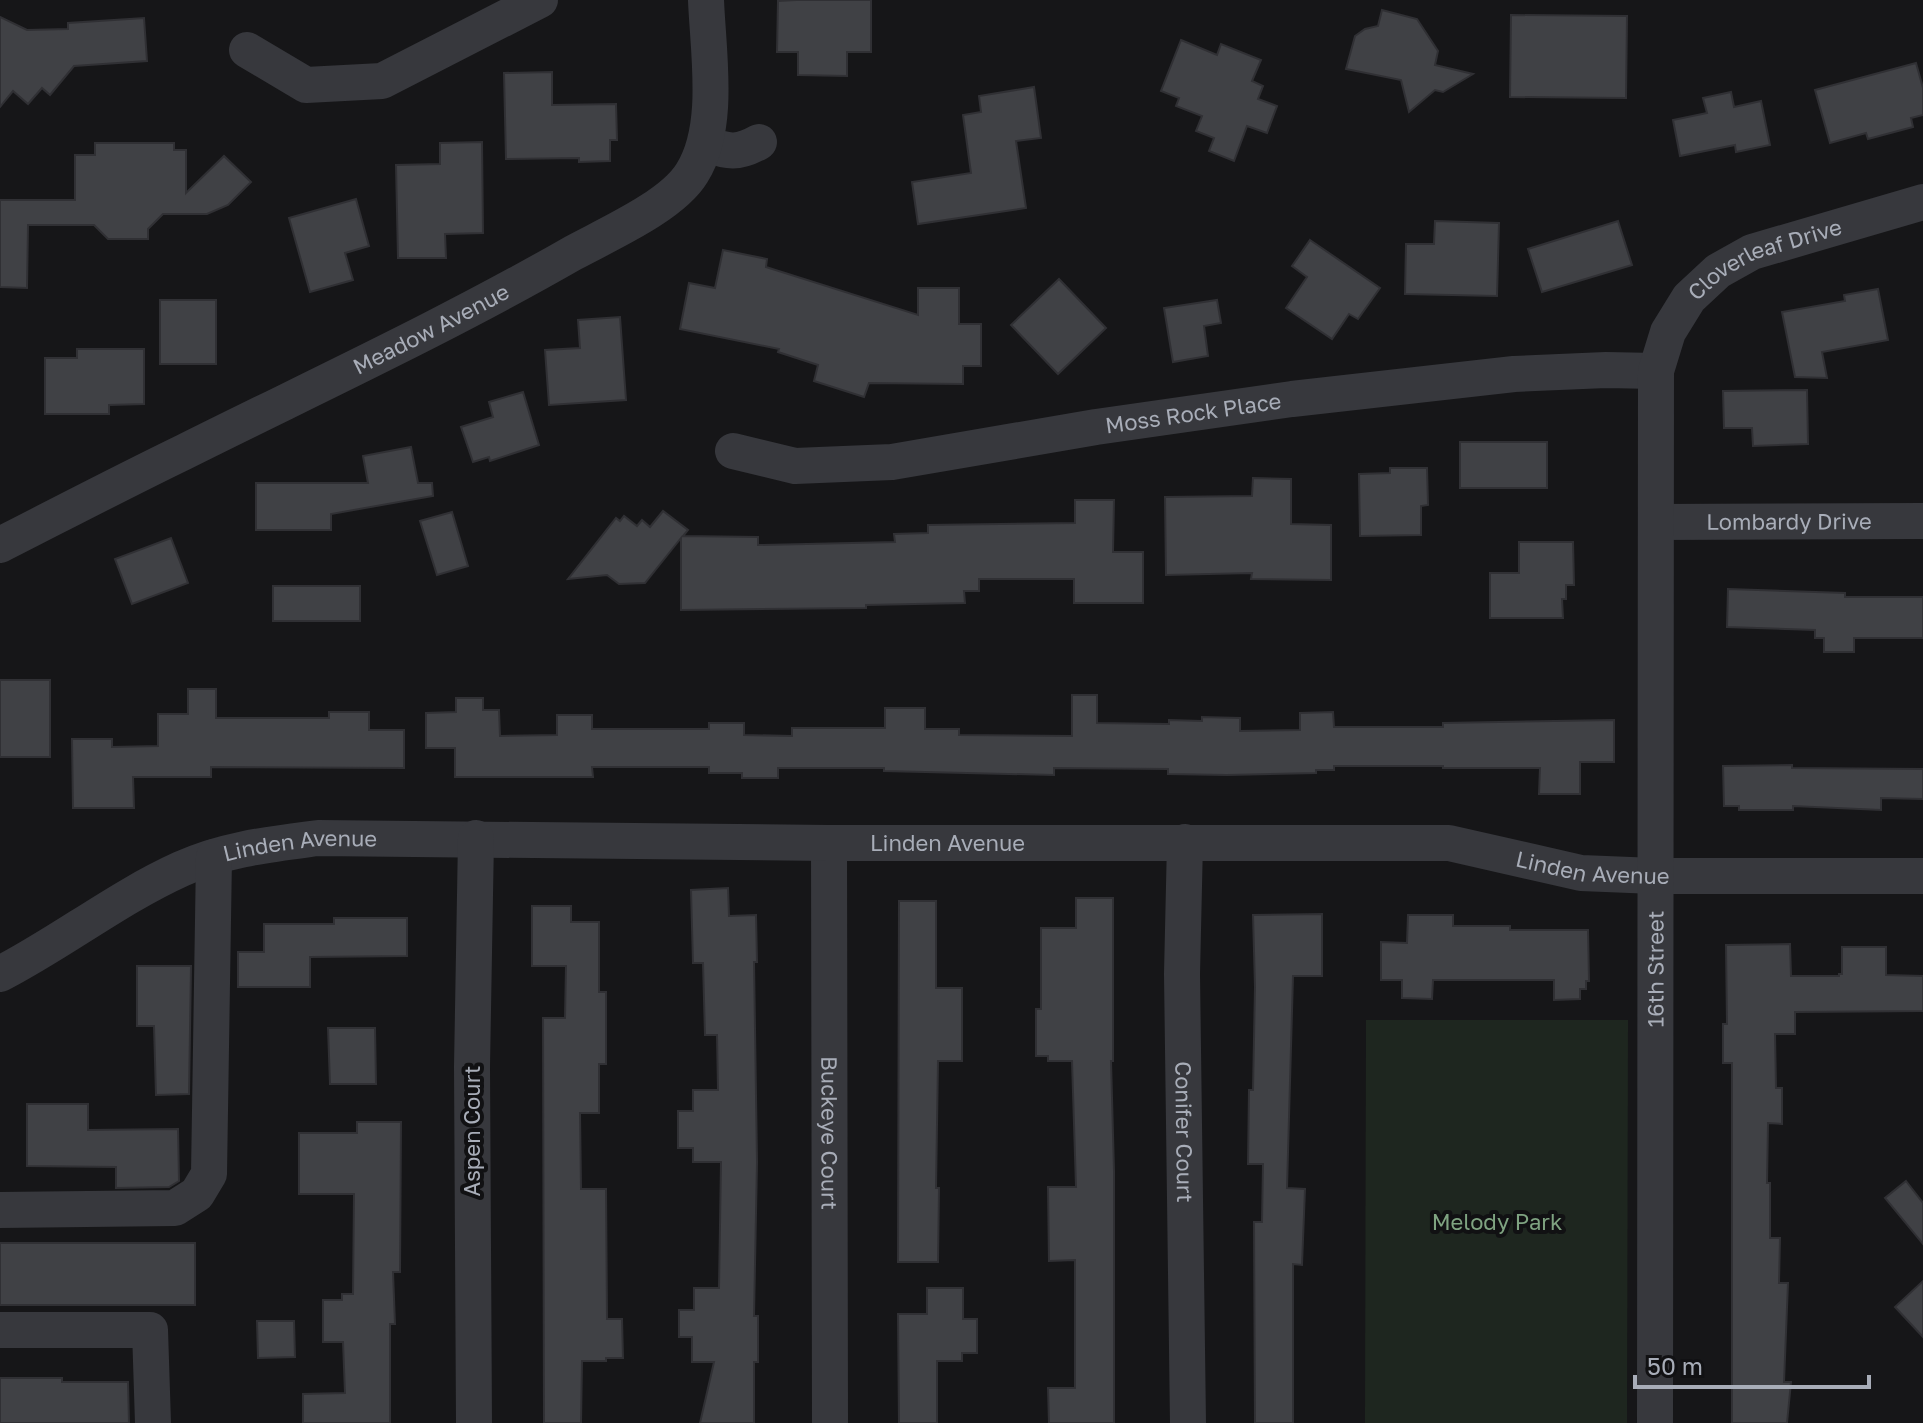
<svg xmlns="http://www.w3.org/2000/svg" width="1923" height="1423" font-family="'Golos Text',sans-serif">
	<style>
		.green { fill: #1e261f }
		.building { fill: #404145; stroke: #303034; stroke-width: 2 }
		.lines { fill: none; stroke-linecap: round; stroke-linejoin: round }
		.minor { stroke: #37383d; stroke-width: 36 }
		.labels { text-anchor: middle; stroke-width: 8; stroke-linejoin: round; paint-order: stroke }
		.street-label { font-size: 22px; fill: #a8adb8; stroke: #111113 }
		.park-label { font-size: 22px; fill: #7fa381; stroke: #111113 }
	</style>
	<rect width="100%" height="100%" fill="#161618"/>
	<polygon class="green" points="1366,1020 1628,1020 1627,1423 1365,1423"/>
	<g class="building">
		<polygon points="796,0 871,0 871,52 847,52 847,76 798,75 798,52 777,52 778,1"/>
		<polygon points="1382,10 1417,19 1438,51 1435,65 1473,74 1443,92 1435,90 1409,112 1401,80 1346,69 1355,36 1365,29 1378,26"/>
		<polygon points="1511,15 1627,16 1626,98 1510,97"/>
		<polygon points="0,17 27,30 68,29 68,23 144,18 147,61 74,66 50,95 42,88 28,104 13,91 0,107"/>
		<polygon points="1181,40 1217,55 1221,44 1261,60 1252,81 1263,86 1258,99 1277,106 1267,133 1247,126 1234,161 1209,151 1214,138 1196,131 1202,116 1176,106 1179,98 1161,91"/>
		<polygon points="1916,63 1923,88 1923,115 1911,118 1913,127 1868,139 1866,133 1830,143 1815,90"/>
		<polygon points="552,72 552,105 616,104 617,140 610,140 610,161 579,162 579,158 506,159 504,73"/>
		<polygon points="1034,87 1041,138 1016,141 1026,208 918,224 912,182 971,173 963,115 981,112 979,96"/>
		<polygon points="1731,92 1734,107 1761,101 1770,145 1736,152 1735,145 1680,156 1673,120 1707,113 1703,98"/>
		<polygon points="482,142 483,233 445,234 446,258 398,258 396,165 440,164 440,143"/>
		<polygon points="95,143 174,143 174,150 186,150 186,193 224,156 251,182 228,205 207,214 163,214 148,229 148,239 108,239 94,225 28,225 27,288 0,287 0,200 75,200 75,155 95,155"/>
		<polygon points="356,199 369,246 345,253 353,280 310,292 289,218"/>
		<polygon points="1435,221 1499,223 1497,296 1405,294 1406,244 1434,244"/>
		<polygon points="1618,221 1632,265 1542,292 1528,249"/>
		<polygon points="1310,240 1380,288 1358,319 1349,314 1332,339 1286,308 1307,277 1292,266"/>
		<polygon points="723,250 767,259 766,267 918,315 918,288 959,288 959,324 981,324 981,366 963,366 963,384 869,383 864,397 814,381 818,365 778,352 779,349 680,329 689,283 715,288"/>
		<polygon points="1059,279 1106,328 1058,374 1011,325"/>
		<polygon points="1878,289 1888,340 1822,352 1827,378 1795,377 1782,312 1845,301 1844,295"/>
		<rect x="160" y="300" width="56" height="64"/>
		<polygon points="1217,300 1221,323 1204,326 1208,356 1173,362 1164,308"/>
		<polygon points="620,317 626,400 549,405 545,350 580,348 578,320"/>
		<polygon points="77,349 144,349 144,404 109,405 109,414 45,414 45,358 77,358"/>
		<polygon points="1807,390 1808,444 1753,446 1752,428 1724,428 1723,391"/>
		<polygon points="523,392 539,445 490,461 489,457 473,462 461,427 493,417 489,402"/>
		<rect x="1460" y="442" width="87" height="46"/>
		<polygon points="411,447 418,483 432,483 433,496 331,514 331,530 256,530 256,483 368,483 363,456"/>
		<polygon points="1390,468 1427,468 1428,505 1421,506 1421,535 1360,536 1359,474 1390,473"/>
		<polygon points="1253,478 1291,479 1291,524 1331,525 1331,580 1251,579 1252,573 1166,575 1165,497 1252,496"/>
		<polygon points="1075,500 1114,500 1113,552 1143,552 1143,603 1074,603 1074,579 979,579 979,591 964,591 965,603 866,605 866,608 681,610 681,538 645,583 619,584 607,575 568,579 616,518 620,521 624,516 637,526 642,520 650,527 663,511 688,530 683,536 758,537 758,545 895,542 894,534 928,533 928,525 1075,523"/>
		<polygon points="452,512 468,566 437,575 420,521"/>
		<polygon points="171,538 188,583 132,604 115,559"/>
		<polygon points="1519,542 1573,542 1574,585 1566,585 1566,599 1562,599 1563,618 1490,618 1490,573 1519,573"/>
		<rect x="273" y="586" width="87" height="35"/>
		<polygon points="1728,589 1845,593 1845,597 1923,597 1923,638 1854,638 1854,652 1824,652 1824,638 1815,638 1815,630 1727,627"/>
		<rect x="0" y="680" width="50" height="77"/>
		<polygon points="188,689 216,689 216,718 329,718 329,712 369,712 369,730 404,730 404,768 211,767 211,777 133,777 134,808 73,808 72,739 112,739 112,747 158,746 158,714 188,714"/>
		<polygon points="1072,695 1097,695 1097,723 1169,724 1169,720 1202,721 1202,717 1240,718 1240,731 1300,730 1300,713 1333,712 1334,727 1443,727 1443,723 1614,720 1614,762 1580,762 1580,794 1539,794 1540,768 1443,768 1443,766 1334,766 1334,770 1316,770 1316,773 1227,775 1168,774 1168,769 1054,768 1054,775 884,771 884,768 778,768 778,778 742,778 742,773 709,773 709,767 592,767 593,777 455,777 455,748 426,748 426,713 456,712 456,698 483,698 483,710 499,710 500,736 557,735 557,715 592,715 592,729 709,729 709,723 744,723 744,735 792,736 792,728 885,728 885,708 925,708 925,729 959,729 959,735 1072,736"/>
		<polygon points="1792,765 1792,768 1923,769 1923,799 1881,798 1881,810 1793,806 1793,810 1739,810 1739,806 1724,806 1723,766"/>
		<polygon points="728,888 729,916 756,915 757,962 754,962 757,1162 754,1316 758,1316 758,1362 754,1362 754,1423 700,1423 714,1362 692,1362 692,1337 679,1337 679,1310 694,1310 694,1288 719,1288 721,1162 693,1162 693,1148 678,1148 678,1111 693,1111 693,1090 718,1090 717,1035 705,1035 703,963 693,963 691,890"/>
		<polygon points="1076,898 1113,898 1113,1061 1111,1061 1114,1171 1114,1423 1049,1423 1048,1388 1075,1388 1075,1260 1049,1261 1048,1187 1076,1187 1072,1061 1048,1061 1048,1056 1036,1056 1036,1009 1041,1009 1041,928 1076,928"/>
		<polygon points="899,901 936,901 936,988 962,988 962,1061 938,1061 936,1188 939,1188 938,1262 898,1262"/>
		<polygon points="532,906 571,906 571,922 599,922 599,992 606,992 606,1064 599,1064 599,1113 580,1113 581,1189 606,1189 607,1319 622,1319 623,1358 606,1358 606,1361 582,1361 581,1423 544,1423 543,1018 565,1018 566,966 532,966"/>
		<polygon points="1322,914 1322,976 1293,976 1287,1188 1305,1189 1302,1265 1293,1264 1293,1423 1255,1423 1254,1222 1262,1222 1263,1164 1248,1164 1249,1090 1253,1090 1255,987 1253,915"/>
		<polygon points="1408,915 1453,915 1453,926 1510,926 1510,930 1588,930 1589,981 1586,981 1586,989 1580,989 1580,999 1554,1000 1554,980 1433,980 1432,999 1402,998 1402,980 1381,980 1381,942 1407,943"/>
		<polygon points="334,918 407,918 407,956 310,957 310,987 238,987 238,952 264,952 264,924 334,924"/>
		<polygon points="1790,944 1791,976 1839,976 1839,974 1842,974 1842,947 1886,947 1886,975 1923,976 1923,1011 1795,1012 1795,1034 1775,1034 1776,1088 1782,1088 1782,1124 1768,1123 1767,1183 1770,1183 1770,1238 1780,1238 1779,1283 1788,1283 1784,1382 1791,1382 1787,1423 1732,1423 1732,1063 1723,1063 1723,1024 1727,1024 1726,945"/>
		<polygon points="137,966 191,966 189,1094 156,1095 154,1026 137,1026"/>
		<polygon points="328,1028 375,1028 376,1084 330,1084"/>
		<polygon points="27,1104 88,1104 88,1130 178,1129 179,1181 169,1187 116,1188 116,1167 27,1166"/>
		<polygon points="357,1122 401,1122 400,1272 393,1272 395,1324 390,1324 390,1423 303,1423 303,1394 345,1393 343,1342 323,1342 323,1300 342,1300 342,1294 353,1294 354,1194 299,1194 299,1133 357,1133"/>
		<polygon points="1906,1181 1923,1203 1923,1244 1885,1198"/>
		<rect x="0" y="1243" width="195" height="62"/>
		<polygon points="1923,1281 1923,1337 1895,1307"/>
		<polygon points="927,1288 963,1288 963,1319 977,1319 977,1353 962,1353 962,1361 937,1361 937,1423 899,1423 898,1314 927,1314"/>
		<polygon points="257,1321 294,1321 295,1357 258,1358"/>
		<polygon points="0,1378 62,1378 62,1382 128,1382 129,1423 0,1423"/>
	</g>
	<g class="lines">
		<g class="minor">
			<polyline points="247,50 306,85 382,81 540,0"/>
			<path d="M706,144C728,152 738,154 759,142"/>
			<path id="s1" d="M733,451L795,466L892,462L1096,427L1292,399L1514,374L1606,370L1656,371"/>
			<path id="s2" d="M1657,522L1923,521"/>
			<path id="s3" d="M0,545C61,514 122,482 184,452C314,387 446,326 573,253C608,234 672,206 692,173C721,127 708,52 706,0"/>
			<path id="s4" d="M1185,842L1182,974L1188,1423"/>
			<path id="s5" d="M829,843L830,1423"/>
			<path id="s6" d="M0,974C62,942 117,898 181,869C224,849 272,844 318,838L829,843H1449L1581,873L1655,876H1923"/>
			<polyline points="0,1210 175,1208 197,1194 209,1174 214,857"/>
			<polyline points="0,1330 150,1330 153,1423"/>
			<polyline points="474,1423 472,1067 476,838"/>
			<path id="s7" d="M1655,1423L1656,371L1668,332L1689,298L1718,271L1752,252L1923,202"/>
		</g>
	</g>
	<g class="labels">
		<g class="street-label">
			<text dy="8" stroke="none"><textPath href="#s7" startOffset="1220">Cloverleaf Drive</textPath></text>
			<text dy="8" stroke="none"><textPath href="#s3" startOffset="482">Meadow Avenue</textPath></text>
			<text dy="8" stroke="none"><textPath href="#s1" startOffset="466">Moss Rock Place</textPath></text>
			<text dy="8" stroke="none"><textPath href="#s2" startOffset="132">Lombardy Drive</textPath></text>
			<text dy="8" stroke="none"><textPath href="#s6" startOffset="980">Linden Avenue</textPath></text>
			<text dy="8" stroke="none"><textPath href="#s6" startOffset="332">Linden Avenue</textPath></text>
			<text dy="8" stroke="none"><textPath href="#s6" startOffset="1628">Linden Avenue</textPath></text>
			<text dy="8" stroke="none"><textPath href="#s7" startOffset="454">16th Street</textPath></text>
			<text transform="translate(472 1131) rotate(-90)" y="8">Aspen Court</text>
			<text dy="8" stroke="none"><textPath href="#s5" startOffset="290">Buckeye Court</textPath></text>
			<text dy="8" stroke="none"><textPath href="#s4" startOffset="290">Conifer Court</textPath></text>
		</g>
		<g class="park-label">
			<text x="1497" y="1230">Melody Park</text>
		</g>
	</g>
	<path d="M1635 1375v12h234v-12" fill="none" stroke="#a8adb8" stroke-width="4"/>
	<text x="1647" y="1375" font-size="24" fill="#a8adb8" stroke="#111113" stroke-width="6" paint-order="stroke">50 m</text>
</svg>
